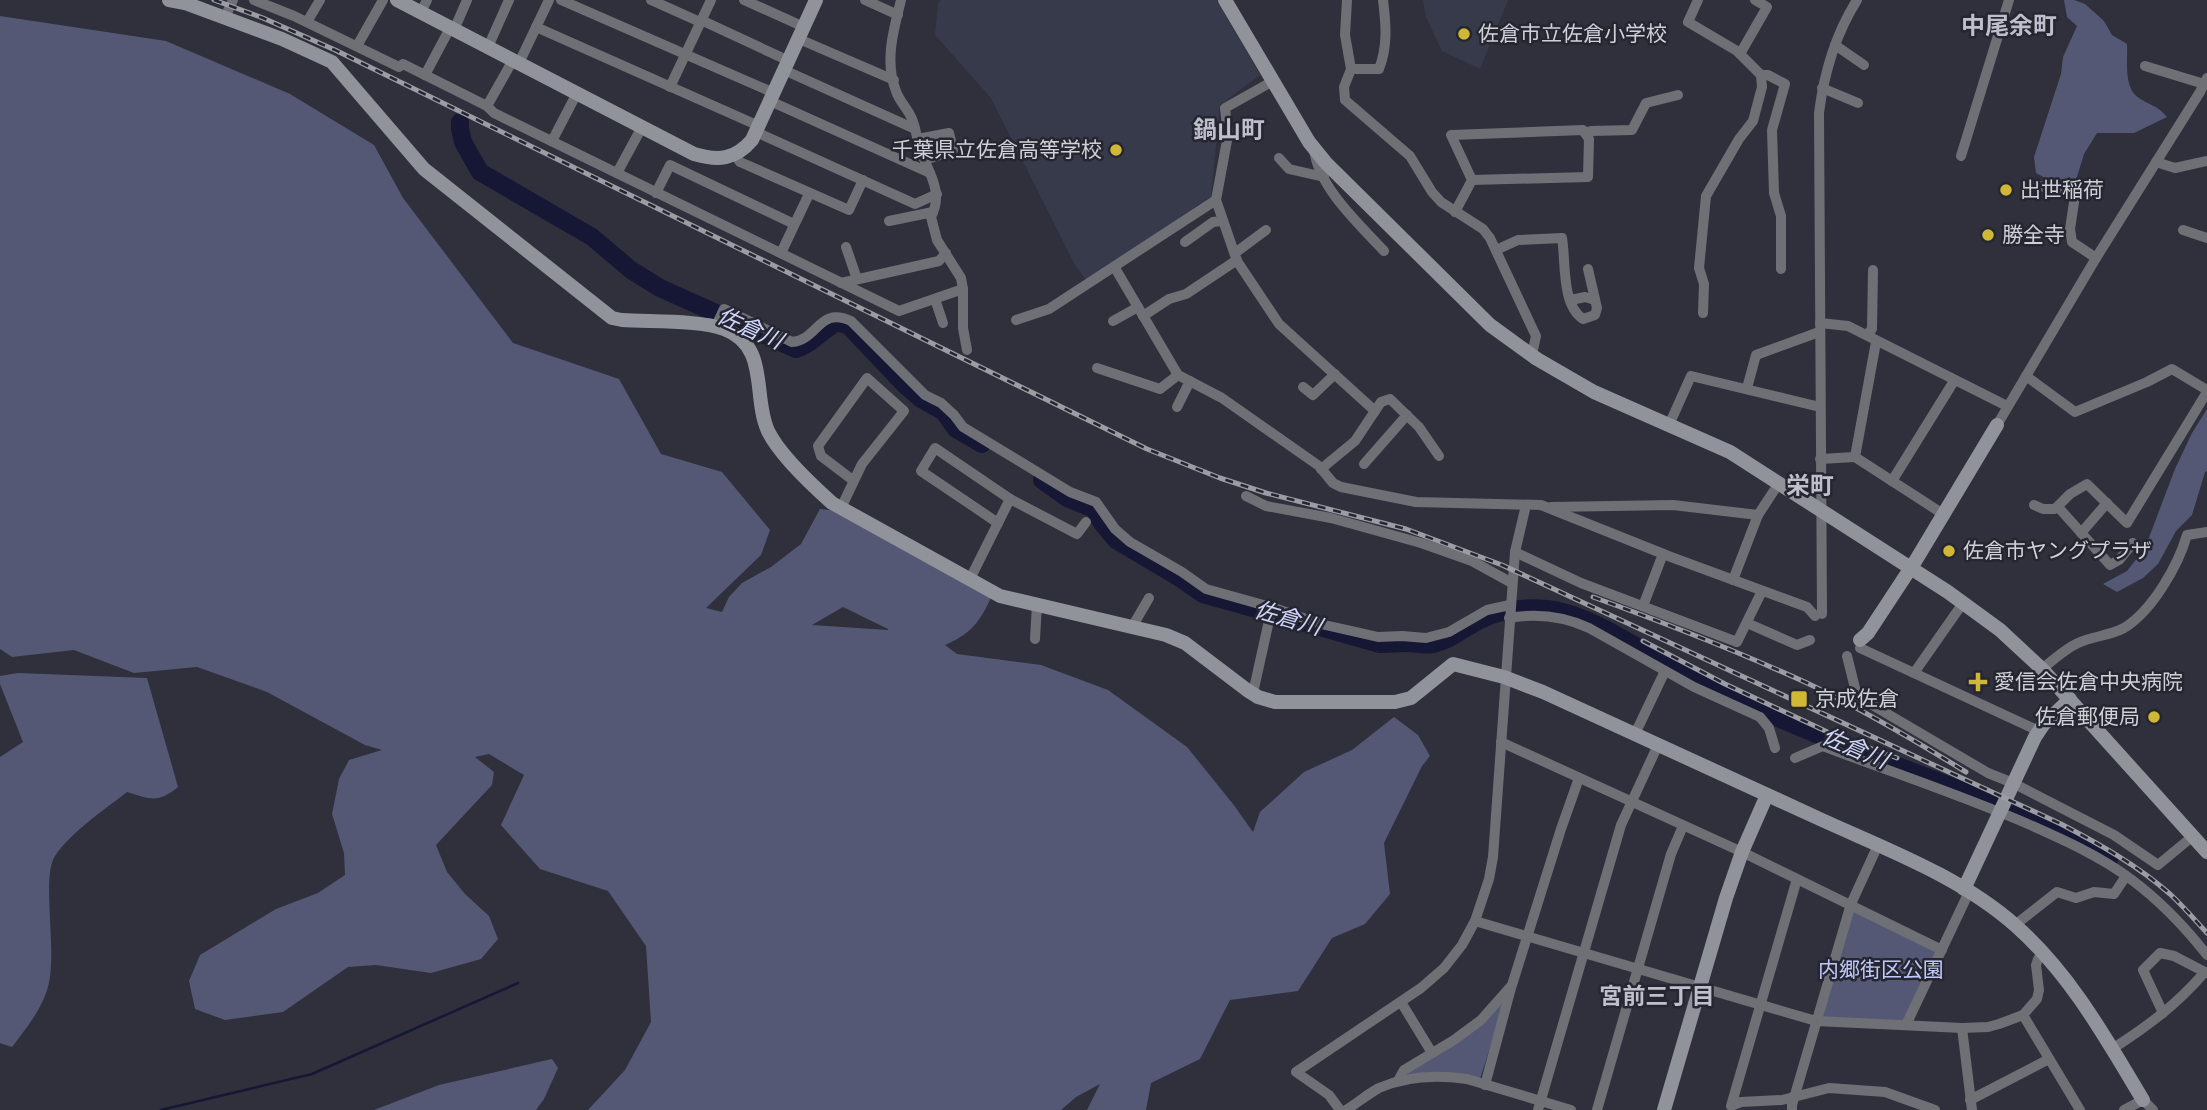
<svg xmlns="http://www.w3.org/2000/svg" width="2207" height="1110" font-family="'PT Sans Narrow','Noto Sans JP',sans-serif">
	<style>
		.built { fill: #373a4a }
		.green { fill: #545875; fill-rule: evenodd }
		.lines { fill: none; stroke-linecap: round; stroke-linejoin: round }
		.stream { stroke: #151735; stroke-width: 2.5 }
		.river { stroke: #151735; stroke-width: 18 }
		.street { stroke: #6f7075; stroke-width: 10 }
		.secondary { stroke: #91939b; stroke-width: 14 }
		.rail-casing { stroke: #9b9da5; stroke-width: 5 }
		.rail { stroke: #252630; stroke-width: 2.5; stroke-dasharray: 8; stroke-linecap: butt }
		.poi-dot { fill: #d0b736; stroke: #252630; stroke-width: 2.5 }
		.labels { text-anchor: middle; stroke-width: 5; stroke-linejoin: round; paint-order: stroke }
		.poi-label { font-size: 21px; fill: #cfd1d7; stroke: #252630; text-anchor: start }
		.park-label { font-size: 21px; fill: #c1c9fb; stroke: #252630 }
		.water-label { font-size: 23px; font-style: italic; fill: #cfd5fb; stroke: #252630 }
		.neighbourhood-label { font-size: 23px; font-weight: bold; fill: #bdbfcd; stroke: #252630 }
		.quarter-label { font-size: 24px; font-weight: bold; fill: #bdbfcd; stroke: #252630 }
	</style>
	<rect width="100%" height="100%" fill="#2f303b"/>
	<g class="built">
		<polygon points="941,0 1217,0 1260,75 1220,105 1211,196 1087,281 1075,265 991,98 935,35 938,3"/>
		<polygon points="1423,0 1508,0 1480,69 1442,51 1426,17"/>
	</g>
	<g class="green">
		<path d="M2064,0H2074L2085,4L2104,21L2112,35L2127,44C2128,60 2123,88 2139,98C2151,106 2157,105 2167,117L2134,133H2097L2084,154L2076,180L2047,179L2036,173L2034,157L2061,74L2063,57L2077,26L2067,17Z"/>
		<path d="M0,16L166,41L290,94L374,145L403,198L513,343L619,379L661,454L722,472L770,530L761,555L706,608L722,612L729,597L742,583L771,567L801,544L820,509L852,512L994,591C982,618 974,633 945,645L957,654L1041,665L1108,690L1187,747L1233,804L1253,832L1260,812L1304,772L1352,750L1394,717L1418,735L1430,756L1422,766L1384,843L1390,894L1365,924L1332,938L1298,991L1230,1000L1200,1059L1151,1083L1146,1110H1087L1100,1084L1076,1097L1061,1110H588L625,1070L651,1022L646,946L608,891L540,869L501,825L524,775L489,754L475,757L494,772L492,785L436,845L447,872L465,894L489,916L498,939L481,959L431,973L376,965L348,967L283,1012L225,1020L195,1009L189,981L200,955L276,909L318,893L345,875L344,853L332,814L339,779L349,760L382,750L365,745L267,692L197,667L134,673L74,650L12,657L0,649ZM843,607L888,629V630L812,625Z"/>
		<polygon points="2207,409 2207,471 2205,472 2192,515 2176,531 2158,564 2143,578 2117,592 2103,584 2127,571 2145,548 2175,469 2192,433"/>
		<path d="M18,673L147,678L178,787C157,804 150,799 127,792C103,811 72,831 55,856C40,879 60,959 46,993C39,1013 24,1031 12,1047L0,1043V757L23,742L0,684V676Z"/>
		<polygon points="1859,910 1930,946 1937,955 1905,1021 1825,1018 1821,1015 1852,913"/>
		<polygon points="1504,1004 1480,1079 1408,1075 1407,1072 1499,1005"/>
		<polygon points="552,1059 558,1068 544,1099 536,1110 374,1110 439,1085"/>
	</g>
	<g class="lines">
		<polyline class="stream" points="161,1110 312,1074 518,983"/>
		<g class="river">
			<path d="M460,122V129L463,142L480,172L592,237L631,270L660,288L796,349C813,344 822,329 838,322L849,326L904,384L921,399L944,412L956,429L982,444"/>
			<path d="M1042,480L1067,498L1094,509L1102,523L1116,540L1180,578L1203,594L1380,644C1389,644 1398,643 1406,643C1415,643 1424,646 1433,644C1451,640 1464,628 1480,620C1500,610 1525,607 1547,609C1596,614 1659,664 1704,685C1768,715 1834,742 1900,767C1971,794 2044,820 2109,859"/>
		</g>
		<g class="street">
			<polyline points="254,0 294,16 399,67 403,64 487,106 513,60"/>
			<polyline points="561,0 774,93"/>
			<polyline points="651,0 700,22"/>
			<polyline points="744,0 804,27"/>
			<polyline points="865,0 898,15"/>
			<path d="M901,0C894,29 884,61 896,91C899,101 908,109 912,119C916,128 917,140 920,150C929,173 944,192 931,217L937,240L961,278L963,289V328L967,350"/>
			<polyline points="1347,0 1345,35 1351,69"/>
			<path d="M1383,0C1386,24 1388,46 1379,69H1351L1344,87L1345,100L1410,156L1432,192L1441,202L1483,229L1490,238L1536,336L1532,355"/>
			<polyline points="1698,0 1688,22 1737,51 1761,75 1762,87 1753,121 1739,139 1706,196 1699,268 1704,284 1703,313"/>
			<polyline points="421,12 427,0"/>
			<polyline points="225,17 233,0"/>
			<polyline points="701,20 789,61"/>
			<polyline points="307,22 320,0"/>
			<polyline points="536,27 759,126"/>
			<polyline points="454,30 467,0"/>
			<polyline points="799,39 894,80"/>
			<polyline points="1835,45 1864,65"/>
			<polyline points="357,46 383,0"/>
			<polyline points="488,47 509,0"/>
			<polyline points="1740,54 1767,7 1755,0"/>
			<polyline points="519,63 549,0"/>
			<polyline points="2145,66 2204,84"/>
			<polyline points="784,70 915,129"/>
			<polyline points="425,75 450,28"/>
			<polyline points="1761,75 1768,75 1785,84 1772,130 1774,193 1781,216 1781,269"/>
			<polyline points="1273,81 1225,108 1228,135 1216,200 1237,261 1279,324 1375,411"/>
			<polyline points="670,87 711,0"/>
			<polyline points="1822,88 1858,103"/>
			<polyline points="770,101 930,173"/>
			<polyline points="487,106 494,113 899,311 963,289"/>
			<polyline points="756,132 915,204 937,194"/>
			<polyline points="1585,133 1591,131 1632,130 1646,103 1678,95"/>
			<polyline points="918,139 949,133 953,150 925,160"/>
			<polyline points="552,141 577,93"/>
			<path d="M1314,149C1318,187 1359,224 1384,251"/>
			<polyline points="735,155 740,162 849,210 863,180"/>
			<polyline points="1961,156 2009,0"/>
			<polyline points="1279,158 1289,169 1324,177"/>
			<polyline points="2156,162 2175,168 2207,161"/>
			<polyline points="617,173 642,127"/>
			<polyline points="2035,186 2076,189 2070,229 2072,242 2096,258"/>
			<polyline points="656,193 670,165 794,224"/>
			<polyline points="1455,212 1472,180 1451,135 1583,130 1589,139 1588,177 1472,180"/>
			<polyline points="889,221 933,212"/>
			<polyline points="2183,230 2207,238"/>
			<polyline points="1185,242 1213,222 1223,221"/>
			<polyline points="846,247 857,279"/>
			<path d="M1496,250L1518,240L1562,238C1566,260 1561,305 1583,319L1595,315L1597,308L1588,269"/>
			<polyline points="781,253 809,194"/>
			<polyline points="1235,253 1266,230"/>
			<polyline points="1115,268 1178,375 1222,398 1319,466 1333,483 1341,487 1416,502 1541,505 1671,557 1807,607 1815,616"/>
			<polyline points="841,283 939,261 946,253"/>
			<polyline points="935,299 943,323"/>
			<polyline points="1571,300 1585,297 1595,300"/>
			<polyline points="1143,316 1169,299 1186,294 1237,260"/>
			<polyline points="1016,320 1049,309 1216,200"/>
			<polyline points="1113,321 1138,307"/>
			<polyline points="1820,323 1848,326 2007,406"/>
			<path d="M716,326L724,309L792,342C818,340 819,306 851,321L925,395L941,403L954,415L963,427L1070,492L1096,502L1115,529L1130,542L1182,572L1206,589L1274,608L1321,624L1378,637L1402,636L1426,638L1449,632L1487,610L1510,605"/>
			<polyline points="1867,335 1872,329 1873,270"/>
			<polyline points="1876,342 1855,457 1943,514"/>
			<polyline points="1097,368 1160,389 1178,375"/>
			<polyline points="2026,376 2075,412 2147,382 2172,369 2207,390"/>
			<polyline points="1303,387 1313,395 1335,374"/>
			<polyline points="1747,388 1756,355 1819,332"/>
			<polyline points="1177,407 1190,381"/>
			<polyline points="1669,425 1691,376 1820,407"/>
			<polyline points="1997,425 2096,258 2200,92 2207,78"/>
			<polyline points="1820,459 1855,457"/>
			<polyline points="1364,464 1407,415"/>
			<polyline points="1321,469 1355,441 1381,402 1390,399 1419,427 1439,456"/>
			<polyline points="1892,481 1954,381"/>
			<polyline points="1246,496 1266,506 1331,518 1421,543 1472,561 1512,583"/>
			<polyline points="2034,505 2043,509 2055,509 2070,494 2087,484 2127,523 2207,392"/>
			<polyline points="1551,507 1673,505 1758,515"/>
			<polyline points="2058,507 2110,565 2119,560 2133,543"/>
			<polyline points="841,508 862,464 904,411 867,378 818,446 821,456 854,481"/>
			<polyline points="998,523 921,471 935,448 1010,499"/>
			<polyline points="2081,533 2107,503"/>
			<polyline points="1515,552 1581,583 1737,642 1762,591"/>
			<polyline points="970,579 1010,499 1077,534 1086,522"/>
			<polyline points="1733,580 1758,515 1779,483"/>
			<polyline points="1643,606 1663,554"/>
			<path d="M1822,614L1819,113C1824,73 1835,35 1857,0"/>
			<path d="M1509,618C1537,613 1563,616 1589,628L1694,687L1760,717L1769,728L1775,748"/>
			<polyline points="1747,623 1797,645 1810,640"/>
			<polyline points="1132,627 1149,598"/>
			<polyline points="1035,639 1037,604"/>
			<polyline points="1860,648 2039,731"/>
			<polyline points="1847,656 1857,696 1988,773 2013,783 2114,835 2158,865 2193,836"/>
			<path d="M2042,669C2053,660 2065,649 2078,643C2093,636 2109,636 2124,628C2152,611 2178,566 2187,535L2207,532"/>
			<polyline points="1914,673 1963,603"/>
			<polyline points="1253,693 1272,607"/>
			<polyline points="1635,734 1665,671"/>
			<polyline points="1501,742 1742,852 1942,950"/>
			<path d="M1795,758L1823,746C1891,772 1961,795 2028,824C2064,840 2100,856 2132,880C2160,901 2185,927 2207,955"/>
			<polyline points="1797,879 1731,1106 1741,1102 1782,1100 1829,1088 1885,1092 1935,1110"/>
			<polyline points="1475,921 1816,1021 1962,1028 1988,1027 1999,1024 2023,1015 2037,999 2039,990 2036,965 2038,959 2044,953"/>
			<polyline points="2015,925 2057,892 2076,898 2094,892 2114,894 2126,876"/>
			<polyline points="1401,1002 1432,1053"/>
			<polyline points="2163,1013 2143,970 2160,953 2174,956 2207,973"/>
			<polyline points="2023,1015 2080,1110"/>
			<polyline points="1906,1025 1969,892"/>
			<polyline points="1962,1028 1972,1110"/>
			<path d="M2112,1049C2148,1026 2176,1005 2204,973"/>
			<polyline points="1398,1081 1404,1070 1454,1040 1481,1020 1512,985 1561,829 1579,778"/>
			<polyline points="1485,1085 1511,988"/>
			<polyline points="1970,1100 2049,1059"/>
			<polyline points="1340,1110 1329,1095 1296,1072 1421,988 1444,968 1462,945 1475,921 1489,879 1493,857 1515,552 1526,505"/>
			<path d="M1346,1110C1357,1103 1368,1094 1379,1088C1406,1076 1439,1075 1467,1079L1571,1110"/>
			<polyline points="1538,1110 1621,825 1658,745"/>
			<polyline points="1597,1110 1671,854 1683,826"/>
			<polyline points="1792,1110 1792,1105 1851,904 1878,845"/>
			<polyline points="2124,1110 2143,1100 2153,1110"/>
		</g>
		<g class="secondary">
			<path d="M169,0L185,3L282,39L332,62L424,169L612,318L622,320C649,322 700,320 724,329C770,346 752,396 768,431C779,454 813,486 832,503L1000,596L1166,635L1185,643L1247,690L1258,697L1275,702H1395L1411,698L1453,664L1504,677L1543,692C1636,734 1729,777 1822,820C1888,850 1961,877 2016,926C2071,975 2105,1037 2143,1100"/>
			<path d="M397,0L694,154C718,161 735,160 752,140L816,0"/>
			<polyline points="1225,0 1309,142 1326,163 1490,325 1537,359 1594,392 1730,452 1948,592 2000,630 2042,669 2207,852"/>
			<polyline points="1860,640 1868,633 1916,560 1997,425"/>
			<polyline points="1964,889 2035,737 2043,725 2070,699"/>
			<polyline points="1664,1110 1726,898 1742,852 1767,795"/>
		</g>
		<defs>
			<g id="rail">
				<path d="M214,0L263,18L335,50L1147,449L1220,478L1266,493L1406,529L1502,565L2061,824C2099,844 2137,865 2170,894C2183,906 2195,920 2207,933"/>
				<path d="M1593,597C1665,623 1737,651 1807,683C1862,709 1914,740 1966,772"/>
				<polyline points="1643,641 1725,684 1834,735 1897,758"/>
			</g>
		</defs>
		<use href="#rail" class="rail-casing"/>
		<use href="#rail" class="rail"/>
	</g>
	<g class="poi-dot">
		<circle cx="1464" cy="34" r="7"/>
		<circle cx="1116" cy="150" r="7"/>
		<circle cx="2006" cy="190" r="7"/>
		<circle cx="1988" cy="235" r="7"/>
		<circle cx="1949" cy="551" r="7"/>
		<path d="M1974.5 671.5h7v7h7v7h-7v7h-7v-7h-7v-7h7z"/>
		<rect x="1790" y="690" width="18" height="18" rx="3.5"/>
		<circle cx="2154" cy="717" r="7"/>
	</g>
	<g class="labels">
		<g class="poi-label">
			<text x="1478" y="41">佐倉市立佐倉小学校</text>
			<text x="1102" y="157" text-anchor="end">千葉県立佐倉高等学校</text>
			<text x="2020" y="197">出世稲荷</text>
			<text x="2002" y="242">勝全寺</text>
			<text x="1963" y="558">佐倉市ヤングプラザ</text>
			<text x="1994" y="689">愛信会佐倉中央病院</text>
			<text x="1815" y="706">京成佐倉</text>
			<text x="2140" y="724" text-anchor="end">佐倉郵便局</text>
		</g>
		<g class="park-label">
			<text x="1881" y="977">内郷街区公園</text>
		</g>
		<g class="water-label">
			<text transform="translate(750 328) rotate(24)" y="8">佐倉川</text>
			<text transform="translate(1288 618) rotate(16)" y="8">佐倉川</text>
			<text transform="translate(1855 748) rotate(23)" y="8">佐倉川</text>
		</g>
		<g class="neighbourhood-label">
			<text x="1657" y="1004">宮前三丁目</text>
		</g>
		<g class="quarter-label">
			<text x="2009" y="34">中尾余町</text>
			<text x="1229" y="138">鍋山町</text>
			<text x="1810" y="494">栄町</text>
		</g>
	</g>
</svg>
